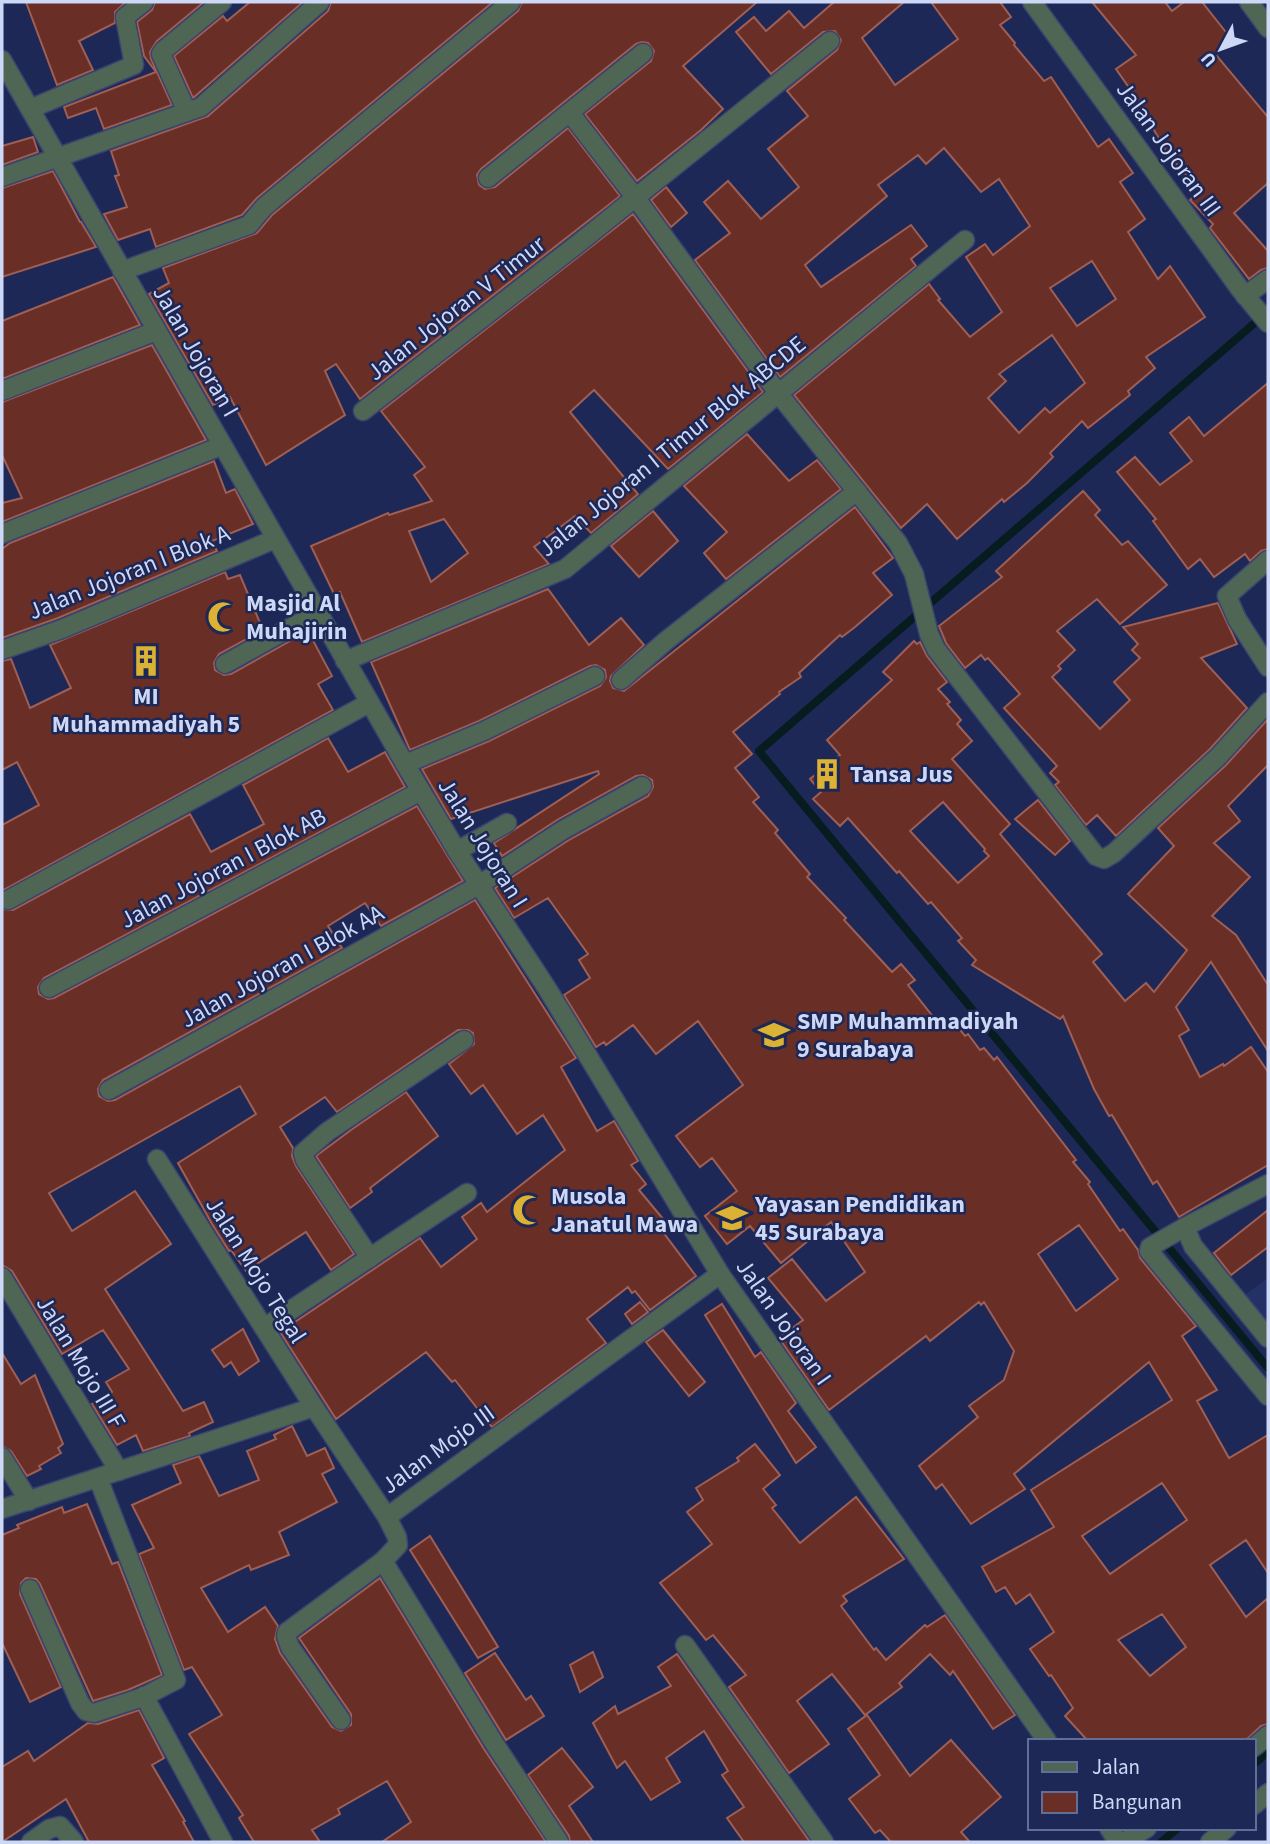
<svg xmlns="http://www.w3.org/2000/svg" width="1270" height="1844" font-family="'Source Sans 3',sans-serif">
	<style>
		.built { fill: #243167 }
		.lines { fill: none; stroke-linecap: round; stroke-linejoin: round }
		.stream { stroke: #071c1f; stroke-width: 8 }
		.building { fill: #692e26; stroke: #9f5f54; stroke-width: 2; fill-rule: evenodd }
		.minor-casing { stroke: #394470; stroke-width: 21 }
		.minor { stroke: #506654; stroke-width: 18 }
		.labels { text-anchor: middle; stroke-width: 5; stroke-linejoin: round; paint-order: stroke }
		.street-label { font-size: 24px; fill: #cdd8f6; stroke: #1d2857 }
		.poi-label { font-size: 24px; font-weight: bold; fill: #cdd8f6; stroke: #1d2857; text-anchor: start }
	</style>
	<rect width="100%" height="100%" fill="#1d2857"/>
	<polygon class="built" points="1268,1278 1268,1333 1242,1297"/>
	<g class="lines">
		<g class="stream">
			<polyline points="1264,315 759,751 1268,1368"/>
			<polyline points="1254,1764 1268,1752"/>
			<polyline points="1161,1842 1178,1828"/>
		</g>
	</g>
	<g class="building">
		<polygon points="26,2 126,2 115,12 115,23 79,41 93,70 57,85"/>
		<polygon points="155,2 204,2 157,41 150,52 151,59 172,105 104,129 96,108 68,118 64,107 156,72 144,56 137,22 152,10"/>
		<polygon points="250,2 303,2 193,98 174,56 223,16 227,21"/>
		<polygon points="331,2 493,2 257,198 242,215 156,247 150,229 118,240 104,214 127,207 115,176 119,175 111,151 208,116 328,11"/>
		<polygon points="522,2 757,2 683,66 723,109 701,130 637,181 585,114 651,61 654,51 648,43 642,42 636,44 481,169 477,175 479,185 485,189 495,187 568,128 620,196 360,399 336,364 325,371 345,415 266,465 230,397 213,405 149,294 169,283 163,268 257,233 272,215 518,11"/>
		<path d="M834,2H904L862,38L895,85L958,39L931,2H1000L1011,17L1000,25L1015,43L1014,45L1044,81L1051,77L1098,147L1109,139L1133,173L1120,182L1145,219L1128,232L1158,279L1170,266L1205,317L1146,357L1155,368L1128,391L1130,395L1088,428L1082,421L1050,453L1053,457L1027,483L1004,502L1002,499L957,539L927,504L901,528L794,395L929,284L940,299L938,300L970,337L1002,312L966,257L985,244L993,255L1030,226L999,179L981,192L944,148L926,164L918,155L878,185L887,196L805,265L821,287L911,225L927,246L911,259L916,266L780,377L695,260L730,233L704,202L728,181L761,219L799,187L768,149L808,116L787,91L837,50L841,40L835,31L823,32L771,74L736,32L754,17L766,31L789,11L804,28ZM1092,261L1116,299L1077,326L1050,288ZM1052,335L1085,383L1050,413L1045,408L1019,433L988,398L1006,381L999,374Z"/>
		<polygon points="1092,2 1165,2 1172,11 1184,2 1202,2 1233,41 1216,55 1268,117 1268,183 1234,213 1268,251 1268,268 1261,270 1249,279 1210,228 1213,224 1190,200 1199,191 1164,149 1165,148 1144,114 1146,112 1116,69 1136,55"/>
		<polygon points="33,137 38,152 2,165 2,146"/>
		<polygon points="53,171 80,222 81,222 96,247 2,277 2,188"/>
		<polygon points="666,187 687,213 671,227 651,200"/>
		<path d="M633,214L763,392L668,469L594,390L570,412L638,494L591,533L575,516L534,547L549,564L362,642L340,592L334,594L311,546L388,513L389,515L432,501L414,475L425,467L381,411ZM444,519L468,553L431,582L409,531Z"/>
		<polygon points="113,277 140,325 2,379 2,321"/>
		<polygon points="152,345 206,440 2,522 2,503 22,498 2,455 2,402"/>
		<polygon points="1268,383 1268,549 1261,551 1250,561 1245,554 1214,577 1200,559 1188,569 1153,521 1156,519 1117,472 1135,457 1160,485 1192,461 1170,433 1189,417 1204,436"/>
		<polygon points="747,434 789,481 817,460 841,489 726,579 704,553 727,532 684,486"/>
		<polygon points="214,461 226,493 235,489 253,524 212,541 217,551 58,618 2,638 2,549 10,543"/>
		<polygon points="1083,491 1100,510 1095,515 1122,545 1128,541 1167,585 1120,624 1097,599 1057,631 1075,650 1058,666 1061,669 1052,677 1100,729 1130,700 1114,682 1140,658 1132,650 1138,644 1123,627 1218,603 1237,644 1201,658 1247,708 1210,749 1116,836 1097,815 1086,825 1055,785 1059,782 1050,773 1057,766 1004,708 1020,694 988,658 985,660 981,655 965,668 946,643 939,626 1002,577 996,571"/>
		<path d="M855,507L893,558L873,573L892,595L855,627L842,637L840,635L799,673L801,677L779,692L780,694L733,732L752,754L735,768L759,797L753,802L778,830L775,833L810,874L807,877L846,918L844,920L892,972L901,964L915,980L908,985L942,1028L952,1020L965,1036L968,1034L980,1050L984,1048L994,1060L997,1057L1076,1160L1073,1162L1090,1182L1088,1184L1120,1231L1123,1229L1138,1250L1140,1258L1196,1326L1182,1336L1217,1390L1197,1401L1229,1458L1268,1435V1573L1246,1540L1210,1565L1246,1617L1268,1598V1724L1261,1726L1245,1741H1088L1065,1716L1073,1708L1051,1675L1049,1676L1030,1649L1054,1632L1030,1594L1016,1604L1005,1587L996,1592L982,1567L1054,1527L1031,1490L1172,1400L1149,1362L1014,1474L1025,1489L971,1524L942,1484L936,1489L919,1466L978,1417L969,1406L1004,1380L1014,1351L984,1302L981,1305L979,1302L930,1341L926,1336L829,1410L779,1338L803,1320L768,1278L792,1259L826,1301L865,1272L831,1222L781,1263L750,1226L727,1244L705,1216L737,1191L712,1158L700,1167L676,1136L743,1085L698,1021L656,1054L633,1025L606,1045L604,1042L596,1047L564,995L590,978L579,960L588,954L548,898L514,918L495,888L569,840L648,796L653,787L652,780L643,775L636,776L557,820L502,856L494,843L599,774L598,771L451,819L422,769L489,741L600,686L606,677L605,670L596,665L590,666L479,721L410,750L371,662L548,589L589,645L621,618L644,645L611,676L610,681L613,688L624,691ZM1079,1225L1118,1279L1076,1311L1038,1254ZM1162,1483L1187,1520L1110,1574L1082,1536ZM1162,1614L1186,1647L1150,1676L1118,1640Z"/>
		<polygon points="653,511 678,541 639,577 611,546"/>
		<polygon points="225,572 228,579 240,575 263,630 219,654 214,663 215,670 224,675 231,674 308,631 332,676 318,684 333,710 2,891 2,825 39,805 17,762 2,770 2,661 11,659 30,708 71,688 50,645"/>
		<path d="M914,641L917,644L920,642L927,656L947,682L938,689L950,702L947,704L961,720L957,724L972,741L952,759L1010,824L1000,834L1102,954L1093,962L1125,1001L1146,983L1154,992L1187,950L1128,894L1174,846L1158,828L1226,765L1268,719V765L1228,806L1240,821L1214,843L1250,877L1212,916L1236,935L1268,985V1051L1211,962L1176,1007L1189,1030L1179,1036L1200,1077L1223,1064L1224,1066L1251,1047L1268,1072V1165L1179,1217L1157,1181L1153,1184L1112,1115L1109,1116L1094,1089L1063,1016L1060,1019L972,965L976,960L958,941L962,938L931,902L928,904L899,871L897,873L848,818L840,826L813,799L821,792L810,779L840,755L827,740L892,680L883,672ZM943,802L985,849L984,851L989,856L958,883L910,831Z"/>
		<polygon points="328,738 348,772 385,752 405,787 44,978 38,987 39,994 48,999 54,998 417,806 463,881 381,926 365,903 328,926 342,948 103,1080 98,1089 99,1096 108,1101 115,1100 475,900 576,1058 561,1067 597,1131 614,1121 638,1161 631,1165 646,1184 639,1190 669,1226 663,1232 696,1276 650,1310 635,1291 632,1293 628,1287 587,1319 606,1343 492,1427 455,1380 452,1382 426,1352 336,1419 280,1332 420,1238 441,1267 477,1239 462,1217 481,1203 487,1212 565,1150 543,1115 517,1134 483,1085 471,1094 449,1064 474,1044 473,1033 468,1030 458,1030 337,1112 325,1097 280,1127 293,1148 292,1156 296,1166 354,1254 331,1270 306,1232 246,1271 231,1250 229,1251 212,1224 178,1163 256,1114 240,1086 49,1193 72,1231 135,1191 171,1244 105,1289 183,1411 204,1402 213,1422 189,1433 190,1436 143,1451 136,1435 117,1445 92,1404 112,1392 106,1382 129,1369 103,1330 62,1354 12,1271 2,1265 2,909 13,910 190,814 211,852 264,824 243,785"/>
		<polygon points="1038,800 1070,841 1055,855 1015,819"/>
		<polygon points="406,1092 438,1136 370,1188 372,1192 350,1208 316,1156 351,1130"/>
		<polygon points="1268,1210 1268,1247 1231,1275 1214,1253"/>
		<polygon points="640,1302 648,1312 632,1324 625,1314"/>
		<polygon points="722,1304 755,1357 761,1352 796,1403 788,1411 816,1447 796,1463 705,1315"/>
		<polygon points="243,1329 259,1361 239,1375 231,1362 224,1367 212,1350"/>
		<polygon points="663,1330 705,1382 689,1396 646,1342"/>
		<polygon points="2,1353 21,1384 35,1375 63,1444 58,1448 61,1453 39,1466 41,1469 27,1476 11,1451 2,1446"/>
		<polygon points="292,1426 307,1456 325,1448 334,1468 322,1474 337,1502 279,1532 289,1555 251,1570 249,1565 201,1588 228,1632 265,1607 278,1626 275,1639 280,1653 332,1727 341,1731 351,1725 351,1714 299,1638 380,1578 484,1749 546,1842 382,1842 411,1822 387,1781 338,1809 340,1814 312,1830 320,1842 254,1842 239,1818 243,1815 189,1734 222,1715 192,1667 184,1670 139,1554 154,1548 132,1505 181,1483 173,1465 199,1456 219,1496 259,1480 247,1451 276,1439 274,1435"/>
		<polygon points="755,1444 780,1475 763,1489 776,1505 772,1508 800,1543 856,1497 904,1559 843,1596 847,1601 841,1606 874,1650 876,1648 886,1660 925,1625 927,1627 945,1615 1015,1715 993,1729 953,1671 950,1675 930,1654 899,1683 902,1687 865,1715 832,1674 797,1701 829,1744 789,1773 729,1687 746,1675 713,1635 706,1640 660,1583 712,1544 687,1512 703,1500 696,1488 739,1461 737,1458"/>
		<polygon points="87,1504 112,1564 118,1562 162,1675 128,1690 93,1701 40,1584 36,1579 26,1578 21,1583 20,1594 61,1687 30,1702 2,1643 2,1535 19,1528 17,1525 62,1507 64,1513"/>
		<polygon points="430,1536 498,1647 478,1658 410,1550"/>
		<polygon points="593,1652 603,1677 580,1692 570,1665"/>
		<polygon points="495,1653 526,1700 531,1696 544,1716 506,1740 465,1673"/>
		<polygon points="677,1654 710,1701 810,1842 744,1842 727,1818 744,1807 722,1775 728,1771 704,1731 666,1758 680,1782 651,1800 625,1761 617,1768 593,1723 615,1706 618,1714 671,1686 658,1667"/>
		<polygon points="139,1710 164,1758 152,1765 185,1821 183,1822 194,1842 89,1842 66,1799 2,1842 2,1767 28,1751 34,1761 88,1723 98,1724"/>
		<polygon points="867,1715 910,1776 951,1740 1001,1797 961,1832 970,1842 891,1842 880,1830 875,1833 849,1799 880,1775 848,1729"/>
		<polygon points="562,1748 593,1787 569,1806 593,1842 570,1842 569,1836 528,1775"/>
	</g>
	<g class="lines">
		<defs>
			<g id="minor">
				<polyline points="1032,2 1240,289 1268,323"/>
				<polyline points="1249,2 1268,28"/>
				<polyline points="2,60 405,764 457,851 548,990 720,1274 1047,1741"/>
				<polyline points="30,109 134,65 125,17 144,2"/>
				<polyline points="187,112 161,54 164,50 222,2"/>
				<polyline points="570,113 635,197 778,393 898,543 914,574 929,634 936,649 1096,856 1104,859 1114,853 1218,757 1268,702"/>
				<polyline points="2,177 201,107 320,2"/>
				<polyline points="488,178 643,53"/>
				<polyline points="122,271 249,225 264,207 511,2"/>
				<polyline points="1245,296 1268,279"/>
				<polyline points="2,391 156,331"/>
				<polyline points="363,411 579,243 830,41"/>
				<polyline points="2,534 221,446"/>
				<polyline points="1268,560 1227,596 1237,619 1268,667"/>
				<polyline points="2,650 62,629 275,539"/>
				<polyline points="345,661 565,569 965,240"/>
				<polyline points="225,664 317,613"/>
				<polyline points="621,680 667,640 857,491"/>
				<polyline points="405,764 484,731 595,676"/>
				<polyline points="457,851 507,823"/>
				<polyline points="8,900 369,703"/>
				<polyline points="49,988 421,791"/>
				<polyline points="109,1090 479,885 563,830 642,786"/>
				<polyline points="157,1159 314,1407"/>
				<polyline points="1268,1184 1185,1227 1193,1246 1268,1338"/>
				<polyline points="1185,1227 1150,1247 1149,1251 1268,1396"/>
				<polyline points="370,1258 305,1160 303,1153 327,1132 464,1040"/>
				<polyline points="2,1277 119,1471"/>
				<polyline points="264,1328 467,1193"/>
				<polyline points="2,1457 29,1501"/>
				<polyline points="2,1509 314,1407 387,1517 720,1274"/>
				<polyline points="387,1517 397,1537 398,1545 383,1561 494,1743 559,1842"/>
				<polyline points="30,1589 80,1703 86,1711 94,1713 143,1697 176,1680 98,1478"/>
				<polyline points="685,1645 824,1842"/>
				<polyline points="144,1696 223,1842"/>
				<polyline points="341,1720 290,1647 286,1636 287,1632 383,1561"/>
				<polyline points="1254,1747 1268,1735"/>
				<polyline points="1254,1805 1268,1793"/>
				<polyline points="1109,1828 1118,1842"/>
				<polyline points="31,1842 49,1829 60,1826 74,1842"/>
				<polyline points="1124,1842 1147,1828"/>
				<polyline points="1210,1842 1227,1828"/>
			</g>
		</defs>
		<use href="#minor" class="minor-casing"/>
		<use href="#minor" class="minor"/>
	</g>
	<defs>
		<symbol id="mosque-bare" viewBox="-9 -9 18 18"><path d="M3.5-4.9A6 6 0 1 0 3.5 4.9A5 5 0 1 1 3.5-4.9Z" fill="#dbb233" stroke="#1d2857" stroke-width="2.5" paint-order="stroke"/></symbol>
		<symbol id="building-bare" viewBox="-9 -9 18 18"><path d="M-4-6H4V6H1V3H-1V6H-4ZM-2.5-4.3h1.7v1.8h-1.7ZM.8-4.3h1.7v1.8H.8ZM-2.5-1h1.7V.8h-1.7ZM.8-1h1.7V.8H.8Z" fill="#dbb233" stroke="#1d2857" stroke-width="2.5" paint-order="stroke"/></symbol>
		<symbol id="school-bare" viewBox="-9 -9 18 18"><path d="M0-5L7-2L0 1L-7-2ZM-4 1L0 2.5L4 1V4Q0 6-4 4Z" fill="#dbb233" stroke="#1d2857" stroke-width="2.5" paint-order="stroke"/></symbol>
	</defs>
	<g fill-rule="evenodd">
		<use href="#mosque-bare" x="201" y="595" width="44" height="44"/>
		<use href="#building-bare" x="124" y="639" width="44" height="44"/>
		<use href="#building-bare" x="805" y="752" width="44" height="44"/>
		<use href="#school-bare" x="752" y="1013" width="44" height="44"/>
		<use href="#mosque-bare" x="506" y="1188" width="44" height="44"/>
		<use href="#school-bare" x="710" y="1196" width="44" height="44"/>
	</g>
	<g class="labels">
		<g class="street-label">
			<text transform="translate(1169 149) rotate(54)" y="8">Jalan Jojoran III</text>
			<text transform="translate(456 308) rotate(-38)" y="8">Jalan Jojoran V Timur</text>
			<text transform="translate(196 351) rotate(60)" y="8">Jalan Jojoran I</text>
			<text transform="translate(672 446) rotate(-39)" y="8">Jalan Jojoran I Timur Blok ABCDE</text>
			<text transform="translate(129 572) rotate(-22)" y="8">Jalan Jojoran I Blok A</text>
			<text transform="translate(483 843) rotate(58)" y="8">Jalan Jojoran I</text>
			<text transform="translate(223 868) rotate(-28)" y="8">Jalan Jojoran I Blok AB</text>
			<text transform="translate(282 966) rotate(-29)" y="8">Jalan Jojoran I Blok AA</text>
			<text transform="translate(256 1270) rotate(58)" y="8">Jalan Mojo Tegal</text>
			<text transform="translate(784 1322) rotate(55)" y="8">Jalan Jojoran I</text>
			<text transform="translate(81 1362) rotate(59)" y="8">Jalan Mojo III F</text>
			<text transform="translate(438 1449) rotate(-36)" y="8">Jalan Mojo III</text>
		</g>
		<g class="poi-label">
			<text x="246" y="611">Masjid Al<tspan x="246" dy="28">Muhajirin</tspan></text>
			<text x="146" y="704" text-anchor="middle">MI<tspan x="146" dy="28">Muhammadiyah 5</tspan></text>
			<text x="850" y="782">Tansa Jus</text>
			<text x="797" y="1029">SMP Muhammadiyah<tspan x="797" dy="28">9 Surabaya</tspan></text>
			<text x="551" y="1204">Musola<tspan x="551" dy="28">Janatul Mawa</tspan></text>
			<text x="755" y="1212">Yayasan Pendidikan<tspan x="755" dy="28">45 Surabaya</tspan></text>
		</g>
	</g>
	<rect width="1270" height="1844" fill="none" stroke="#cdd8f6" stroke-width="7"/>
	<rect x="1028" y="1739" width="228" height="91" fill="#1d2857" stroke="#636e97" stroke-width="2"/>
	<rect x="1042" y="1762" width="35" height="10" fill="#506654" stroke="#636e97" stroke-width="2"/>
	<text x="1092" y="1774" font-size="21" fill="#cdd8f6">Jalan</text>
	<rect x="1042" y="1792" width="35" height="21" fill="#692e26" stroke="#636e97" stroke-width="2"/>
	<text x="1092" y="1809" font-size="21" fill="#cdd8f6">Bangunan</text>
	<g transform="translate(1221 49) rotate(229)" stroke="#1d2857" stroke-width="5" paint-order="stroke">
	<path d="M0-5L12 26L0 18L-12 26Z" fill="#cdd8f6"/>
	<text y="-10" font-size="19" font-weight="bold" text-anchor="middle" fill="#cdd8f6">U</text>
	</g>
</svg>
